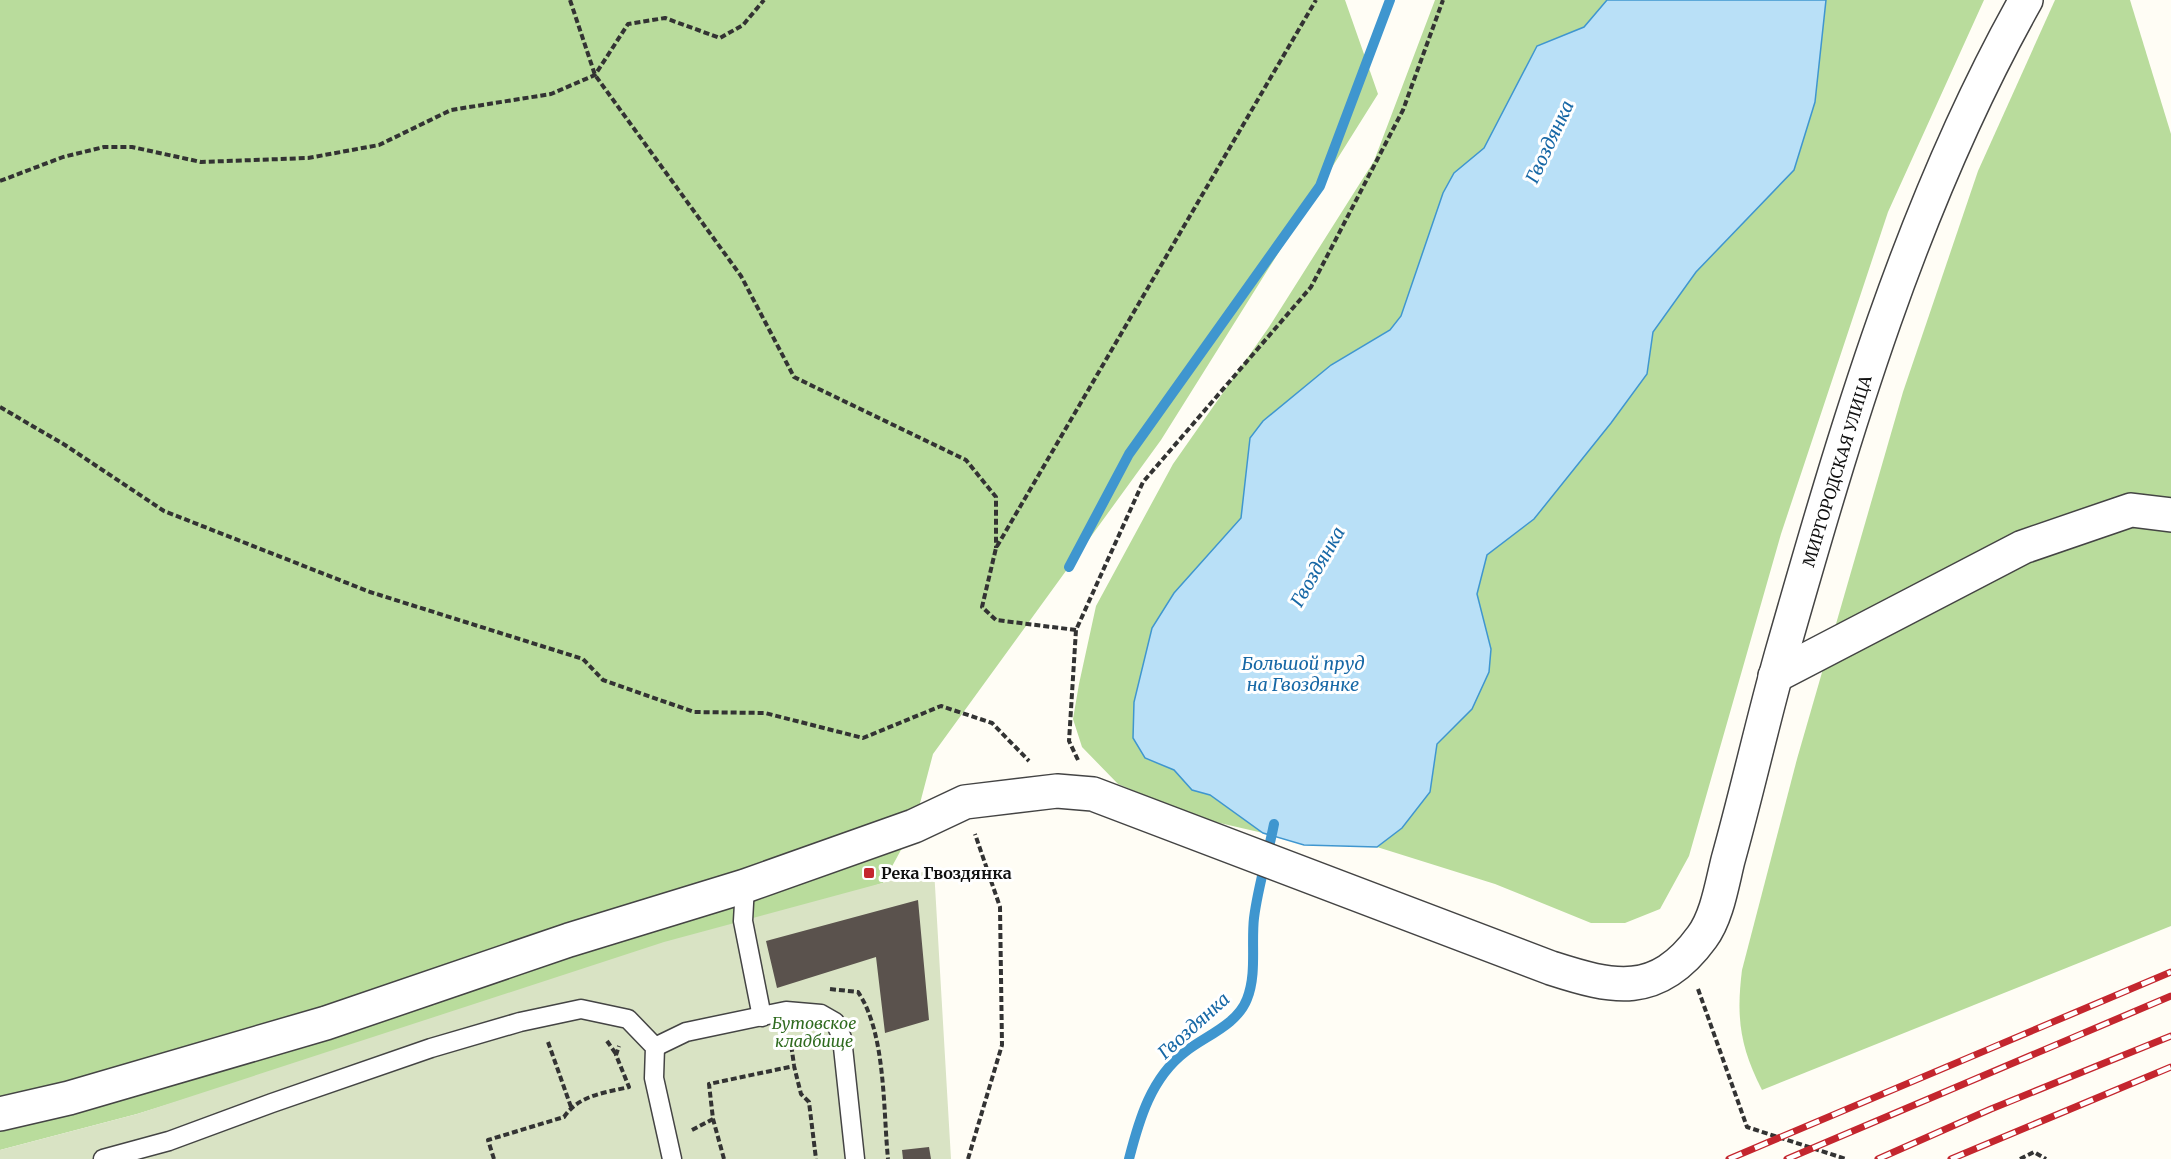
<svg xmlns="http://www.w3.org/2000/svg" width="2171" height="1159" font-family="Merriweather,serif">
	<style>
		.forest { fill: #b9dc9c }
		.cemetery { fill: #d9e3c4 }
		.water { fill: #b9e0f7; stroke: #3f96cf; stroke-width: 1.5 }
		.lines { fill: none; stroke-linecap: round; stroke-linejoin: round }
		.stream { stroke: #3f96cf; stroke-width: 10 }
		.building { fill: #5a524d }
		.lane-casing { stroke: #444; stroke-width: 21 }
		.street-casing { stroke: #444; stroke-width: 36 }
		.path { stroke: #333; stroke-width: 4; stroke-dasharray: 6 3; stroke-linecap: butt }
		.lane { stroke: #fff; stroke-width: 18 }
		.street { stroke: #fff; stroke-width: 33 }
		.rail-casing { stroke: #c4262e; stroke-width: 7 }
		.rail { stroke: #fff; stroke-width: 4.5; stroke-dasharray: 14; stroke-linecap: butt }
		.poi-dot { fill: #c4262e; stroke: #fff; stroke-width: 2 }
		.labels { text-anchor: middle; stroke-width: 6; stroke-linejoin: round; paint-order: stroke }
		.street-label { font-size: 16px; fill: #111; stroke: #fff }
		.poi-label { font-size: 16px; font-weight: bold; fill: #111; stroke: #fff; text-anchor: start }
		.park-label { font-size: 16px; font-style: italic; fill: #2f6b1f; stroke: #fff }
		.water-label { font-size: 18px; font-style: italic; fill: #1768a6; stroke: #fff }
	</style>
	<rect width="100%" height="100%" fill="#fffdf5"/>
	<g class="forest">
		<polygon points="0,0 1345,0 1378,94 1161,440 933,754 914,826 883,883 137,1114 0,1150"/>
		<polygon points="1435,0 1607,0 1584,27 1537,46 1484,149 1454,173 1401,316 1390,330 1331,365 1263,421 1250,439 1242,518 1174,593 1145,758 1174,770 1192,790 1210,795 1263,833 1198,818 1118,784 1082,747 1073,719 1079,684 1096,606 1173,464 1269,327 1374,161"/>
		<polygon points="1826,0 1984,0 1888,212 1781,534 1689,856 1660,909 1625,923 1591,923 1495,884 1377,847 1402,828 1430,792 1437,744 1472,709 1491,649 1477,594 1487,555 1534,519 1647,374 1653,332 1696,272 1794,170 1815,102"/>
		<path d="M2055,0H2130L2171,134V926L1762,1090C1740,1047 1736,1018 1742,970L1797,759L1903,392L1978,171Z"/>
	</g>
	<polygon class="cemetery" points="934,869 951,1159 0,1159 0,1150 137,1114 664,942"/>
	<polygon class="water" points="1607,0 1826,0 1815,102 1794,170 1696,272 1653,332 1647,374 1611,423 1534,519 1487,555 1477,594 1491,649 1489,672 1472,709 1437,744 1430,792 1402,828 1377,847 1304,845 1263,833 1210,795 1192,790 1174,770 1145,758 1133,738 1134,702 1152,628 1174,593 1241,518 1250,438 1263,421 1331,365 1390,330 1401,316 1443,193 1454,173 1484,148 1537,46 1584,27"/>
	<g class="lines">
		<g class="stream">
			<polyline points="1069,567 1129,454 1320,186 1390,0"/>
			<path d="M1129,1159C1139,1120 1151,1078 1185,1052C1205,1036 1237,1025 1247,999C1257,974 1251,944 1254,918C1258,886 1268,855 1274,824"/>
		</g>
	</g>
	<g class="building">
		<polygon points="918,900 929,1020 885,1033 876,957 777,988 766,941"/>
		<polygon points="929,1147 931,1159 903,1159 902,1150"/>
	</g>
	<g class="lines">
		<defs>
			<g id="lane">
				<polyline points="745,886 743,921 762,1017"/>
				<polyline points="655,1047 686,1032 786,1011 821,1014 835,1022 842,1038 855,1159"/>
				<polyline points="103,1159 169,1141 272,1103 431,1048 520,1022 581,1009 628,1019 655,1047 654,1078 672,1159"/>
			</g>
			<g id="street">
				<polyline points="1775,676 2023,547 2131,510 2171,515"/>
				<path d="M0,1114L69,1098L326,1023L569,940L745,886L914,826L965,802L1057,791L1093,794L1551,968C1613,988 1657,999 1702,937C1717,917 1722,884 1728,860C1747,792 1762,724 1781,656C1845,432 1911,204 2026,0"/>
			</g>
		</defs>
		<use href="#lane" class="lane-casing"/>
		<use href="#street" class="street-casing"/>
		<g class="path">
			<polyline points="570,0 595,75 741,276 794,377 966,460 996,497 996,548"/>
			<polyline points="0,181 63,157 104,147 132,147 201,162 308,158 379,145 451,110 551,94 595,75 628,24 665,18 720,38 743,25 764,0"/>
			<polyline points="0,407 65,445 164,511 370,592 583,659 603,680 694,712 765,713 863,738 941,706 992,723 1029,761"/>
			<polyline points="1076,630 996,620 982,607 996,548 1316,0"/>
			<polyline points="1078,760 1069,741 1076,630 1143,482 1311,287 1403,110 1443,0"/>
			<path d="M830,989L858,992C886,1033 883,1109 888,1159"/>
			<polyline points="1698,989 1747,1127 1846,1159"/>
			<polyline points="790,1037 794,1065"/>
			<polyline points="607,1041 616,1054"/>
			<polyline points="548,1042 571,1107"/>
			<polyline points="692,1130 713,1119"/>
			<path d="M494,1159L488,1140L564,1117C579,1095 604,1093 629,1087L616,1055L619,1046"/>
			<polyline points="724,1159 713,1119 709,1084 794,1066 801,1094 809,1102 816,1159"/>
			<polyline points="968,1159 1002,1045 1000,907 975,834"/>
			<polyline points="2020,1159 2034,1152 2046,1159"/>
		</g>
		<use href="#lane" class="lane"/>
		<use href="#street" class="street"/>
		<defs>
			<g id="rail">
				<polyline points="1729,1159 2171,972"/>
				<polyline points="1787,1159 2171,996"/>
				<polyline points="1878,1159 1991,1109 2171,1036"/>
				<polyline points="1951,1159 2171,1067"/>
			</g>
		</defs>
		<use href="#rail" class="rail-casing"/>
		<use href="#rail" class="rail"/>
	</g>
	<rect class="poi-dot" x="863" y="867" width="12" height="12" rx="3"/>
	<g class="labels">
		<g class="street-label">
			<text transform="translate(1837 471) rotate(-73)" y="6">МИРГОРОДСКАЯ УЛИЦА</text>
		</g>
		<g class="poi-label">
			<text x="881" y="879">Река Гвоздянка</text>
		</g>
		<g class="park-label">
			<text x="814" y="1029">Бутовское<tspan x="814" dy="18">кладбище</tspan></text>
		</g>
		<g class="water-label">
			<text transform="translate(1550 142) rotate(-65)" y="6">Гвоздянка</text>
			<text transform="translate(1318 567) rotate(-60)" y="6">Гвоздянка</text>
			<text x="1303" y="670">Большой пруд<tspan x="1303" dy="21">на Гвоздянке</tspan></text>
			<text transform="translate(1194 1026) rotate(-42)" y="6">Гвоздянка</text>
		</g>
	</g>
</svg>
